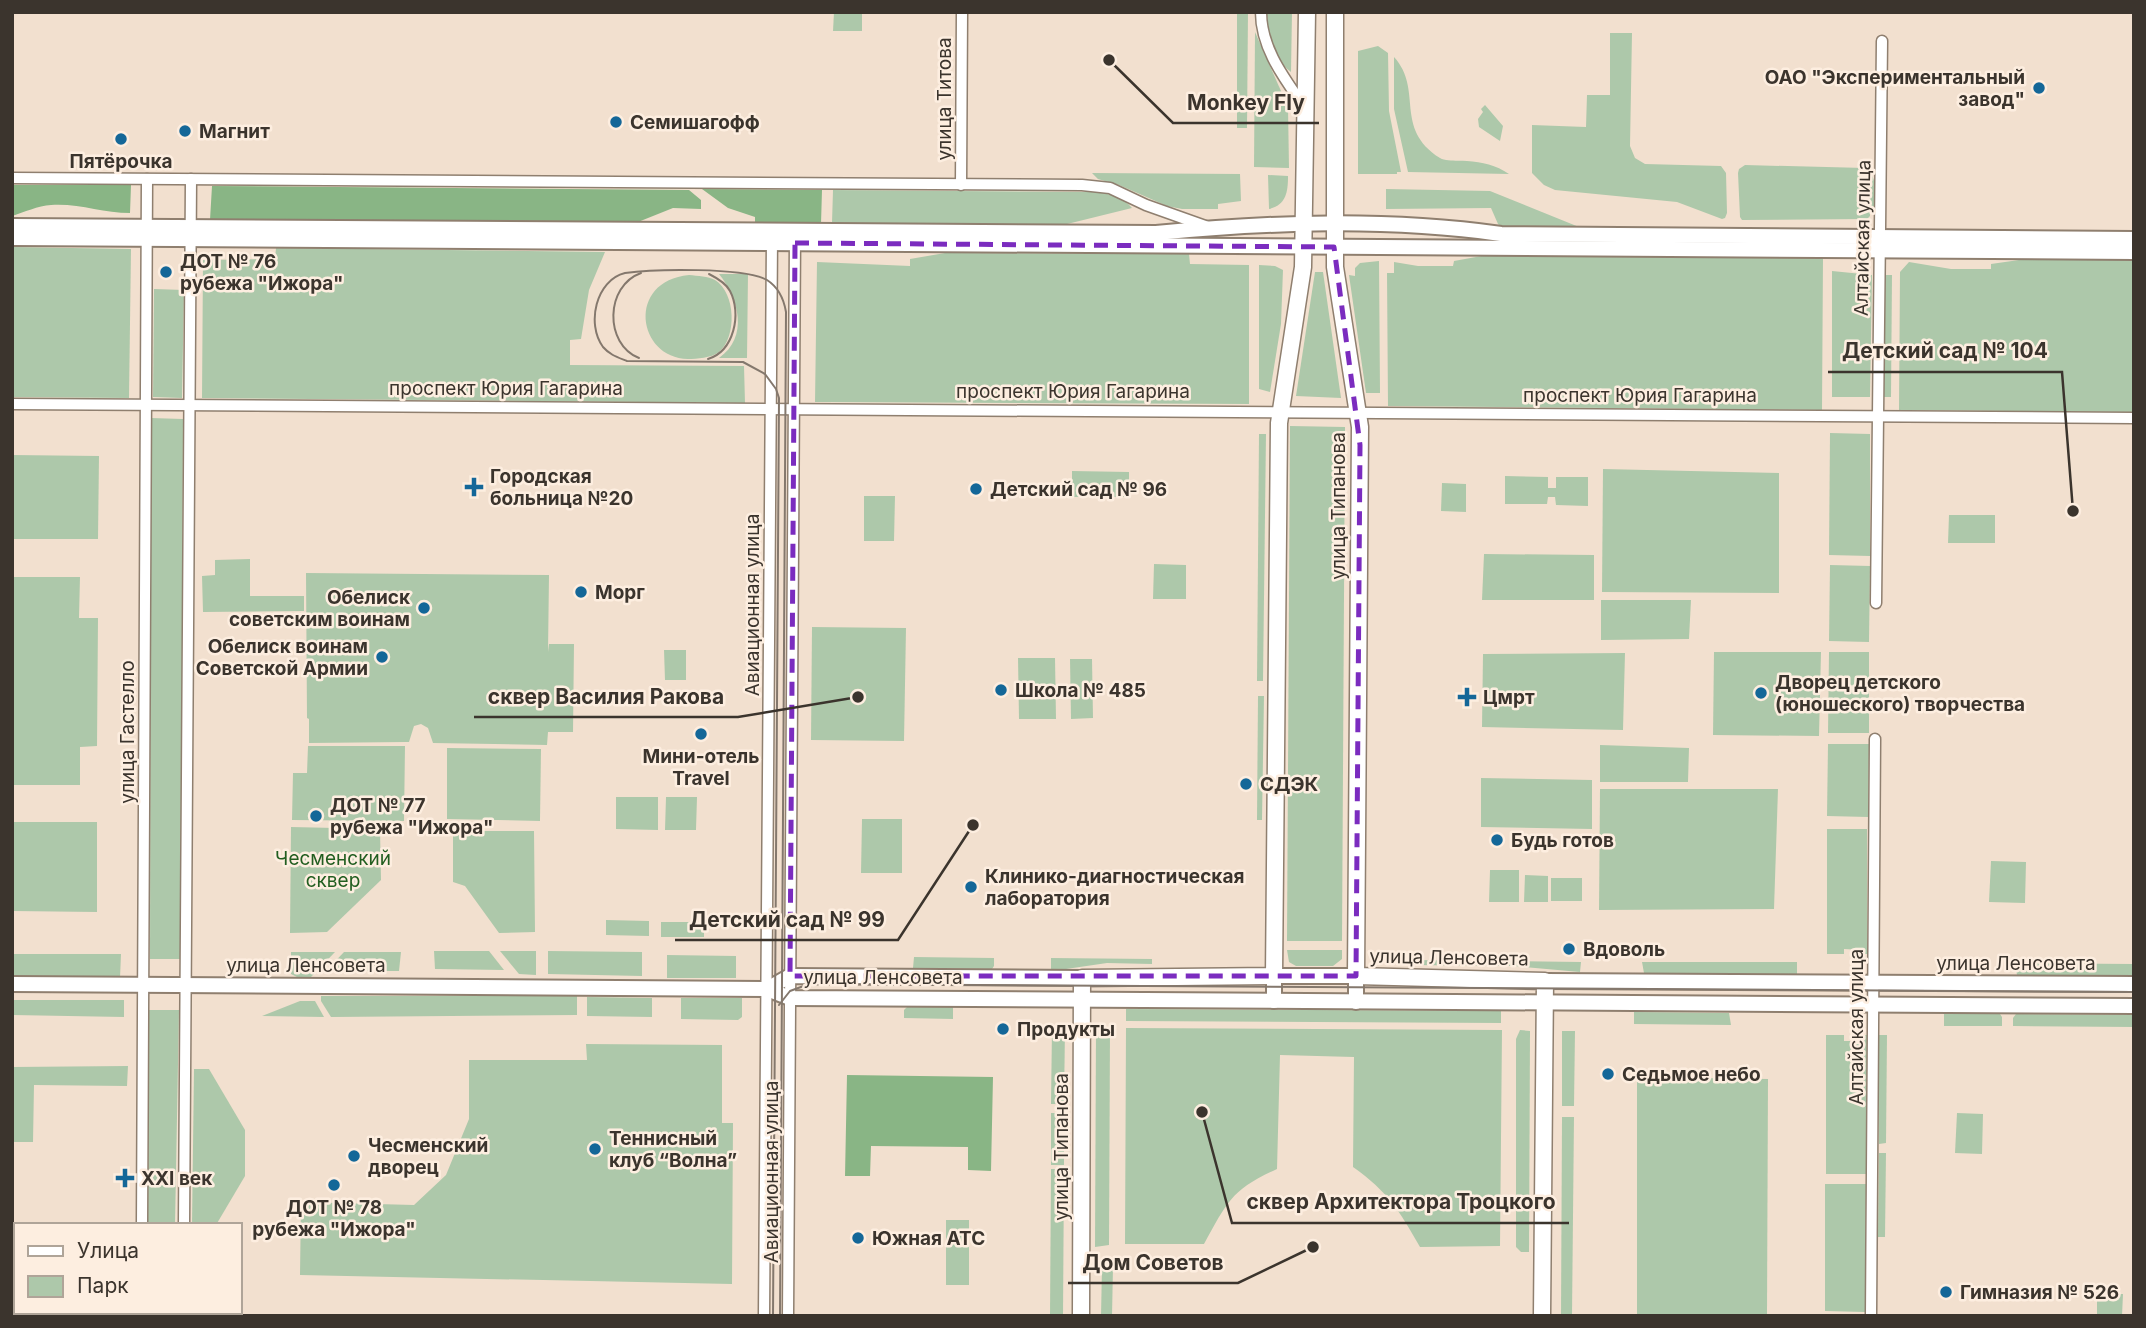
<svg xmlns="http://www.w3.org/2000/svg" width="2146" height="1328" font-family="Inter,sans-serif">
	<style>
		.green { fill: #adc8aa }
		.forest { fill: #89b585 }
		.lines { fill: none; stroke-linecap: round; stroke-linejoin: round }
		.street-casing { stroke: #8f7f6f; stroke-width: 13 }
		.secondary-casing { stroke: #8f7f6f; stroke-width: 18 }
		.primary-casing { stroke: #8f7f6f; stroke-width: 19 }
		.street { stroke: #fff; stroke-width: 10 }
		.secondary { stroke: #fff; stroke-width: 14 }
		.primary { stroke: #fff; stroke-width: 16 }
		.tram { stroke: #84786d; stroke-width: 2 }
		.marked { fill: none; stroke: #7b2cbf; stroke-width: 5; stroke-dasharray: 14 9; stroke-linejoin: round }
		.poi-dot { fill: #146798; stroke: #fdeee0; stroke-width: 2.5 }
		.labels { text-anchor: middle; stroke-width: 5; stroke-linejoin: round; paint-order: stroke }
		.poi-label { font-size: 19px; font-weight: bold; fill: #3b342d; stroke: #fdeee0; text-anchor: start }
		.street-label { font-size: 19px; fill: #3b342d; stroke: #fdeee0 }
		.park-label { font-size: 19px; fill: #225e20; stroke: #fdeee0 }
		.leader { fill: none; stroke: #3b342d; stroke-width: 2.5 }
		.callout-dot { fill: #3b342d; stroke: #fdeee0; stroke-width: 2.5 }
		.callout-label { font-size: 21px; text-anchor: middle; font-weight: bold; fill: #3b342d; stroke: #fdeee0; stroke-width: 5; stroke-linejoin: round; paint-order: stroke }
	</style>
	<rect width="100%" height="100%" fill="#f2e0cf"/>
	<g class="green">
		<polygon points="834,12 862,12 862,31 833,31"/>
		<polygon points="1237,12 1248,12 1247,128 1237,128"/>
		<path d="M1267,12H1292L1291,72C1275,61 1267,32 1267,12Z"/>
		<polygon points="1255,32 1288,107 1289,168 1254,167"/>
		<polygon points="1610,33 1632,33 1630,146 1635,158 1645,164 1721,166 1726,173 1727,213 1725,218 1722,219 1677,202 1555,190 1544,185 1532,173 1532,125 1586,127 1587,95 1610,95"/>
		<polygon points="1378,46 1388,53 1389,111 1401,172 1397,172 1397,174 1358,174 1358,51"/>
		<path d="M1394,57C1424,90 1393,128 1440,158C1447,162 1459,160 1467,161C1482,162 1496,165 1509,174L1408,172L1394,109Z"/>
		<polygon points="1485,105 1503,126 1500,141 1479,127 1478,119 1483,112 1481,109"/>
		<path d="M1745,165L1865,168C1878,177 1875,192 1875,207H1870V216L1867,219L1742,220L1740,217L1738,173L1739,169Z"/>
		<polygon points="1092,173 1240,174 1241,201 1218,204 1218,209 1182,209 1167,206 1119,185 1098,179"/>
		<path d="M1268,175L1288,176C1288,192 1286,205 1269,209Z"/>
		<polygon points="1386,189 1490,191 1579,227 1502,228 1498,224 1491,208 1386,209"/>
		<path d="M833,190L1098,192C1110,194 1124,198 1132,208L1063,225L832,223Z"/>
		<polygon points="12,247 131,249 129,398 12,397"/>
		<polygon points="276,248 605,252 589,290 581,339 570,340 570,365 744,366 745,403 202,398 203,260 275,259"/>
		<polygon points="945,253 1189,254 1190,264 1249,265 1249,404 815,402 817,262 910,266 910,259"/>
		<polygon points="1487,255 1823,257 1822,410 1388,406 1387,273 1394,273 1394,262 1418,266 1453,266 1454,261"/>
		<polygon points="2026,259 2134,259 2134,412 1899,410 1900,272 1909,262 1951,269 1991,269 1991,264"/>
		<polygon points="1379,261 1380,393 1366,393 1349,275 1355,276 1355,268 1360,263"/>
		<polygon points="1259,265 1275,266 1283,270 1281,324 1270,392 1259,389"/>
		<polygon points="1832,271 1872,275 1870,397 1832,397"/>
		<polygon points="1315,272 1323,272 1341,398 1296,396"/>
		<path d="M719,274H748L747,358H719C749,337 739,299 719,274Z"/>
		<path d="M689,275C698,276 708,276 715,280C736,293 737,337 719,352C711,358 697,359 688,359C637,358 626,281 689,275Z"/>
		<polygon points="1884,275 1892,275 1891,397 1884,397"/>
		<polygon points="154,289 184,290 182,398 153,397"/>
		<polygon points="151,418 183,419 181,959 150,959"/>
		<polygon points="1290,426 1345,427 1342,941 1287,941"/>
		<polygon points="1830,433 1870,434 1870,556 1829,555"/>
		<polygon points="1259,434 1266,434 1263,681 1257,681"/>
		<polygon points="12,455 99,456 98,539 12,539"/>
		<polygon points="1603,469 1779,473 1779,593 1602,592"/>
		<polygon points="1072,471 1129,472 1129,497 1072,497"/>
		<polygon points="1505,476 1548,477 1548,488 1556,488 1556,477 1588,477 1588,506 1556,505 1555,497 1548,497 1547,504 1505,504"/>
		<polygon points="1442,483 1466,484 1466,512 1441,511"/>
		<polygon points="864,496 895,496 894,541 864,541"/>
		<polygon points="1949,515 1995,515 1995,543 1948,543"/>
		<polygon points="1484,554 1594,555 1594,600 1482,600"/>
		<polygon points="250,559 250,596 304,596 304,611 203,612 202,576 215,575 215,560"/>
		<polygon points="1154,564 1186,565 1186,599 1153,599"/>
		<polygon points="1830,565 1870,566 1869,642 1829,641"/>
		<polygon points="306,573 549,575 548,652 549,644 574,644 573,732 548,732 547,745 433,743 428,728 421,724 414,726 409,742 406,742 309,743 309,719 307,718"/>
		<polygon points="12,577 80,577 79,618 98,618 97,746 80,747 80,785 12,785"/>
		<polygon points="1601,600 1691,600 1689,639 1601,640"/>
		<polygon points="812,627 906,628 904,741 811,740"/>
		<polygon points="664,650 686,650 686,680 665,680"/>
		<polygon points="1714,652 1821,652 1819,736 1713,735"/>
		<polygon points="1829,652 1869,652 1869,733 1828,733"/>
		<polygon points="1625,653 1623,730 1482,727 1483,654"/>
		<polygon points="1018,658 1055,658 1056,719 1019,719"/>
		<polygon points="1070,659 1092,659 1093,718 1071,719"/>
		<polygon points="1258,696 1264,696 1262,820 1257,820"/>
		<polygon points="1828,744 1869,744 1868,817 1827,816"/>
		<polygon points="1600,745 1689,748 1688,782 1600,782"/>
		<polygon points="308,746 405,746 404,821 292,820 293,773 307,773"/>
		<polygon points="447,748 541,749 540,821 447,819"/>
		<polygon points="1481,778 1592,780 1592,829 1481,827"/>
		<polygon points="1600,789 1778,789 1774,909 1599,910"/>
		<polygon points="616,797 658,797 658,830 616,829"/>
		<polygon points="666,797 697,797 696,830 665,830"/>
		<polygon points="862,819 902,819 902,873 861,873"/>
		<polygon points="12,822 97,822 97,912 12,911"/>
		<polygon points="291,827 380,829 381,880 327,932 290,933"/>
		<polygon points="1827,829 1867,829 1867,954 1863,954 1862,950 1844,949 1844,954 1827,954"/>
		<polygon points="453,831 534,831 535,932 499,933 465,886 453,882"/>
		<polygon points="1991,861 2026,862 2025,903 1989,902"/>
		<polygon points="1490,870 1519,870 1519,902 1489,902"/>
		<polygon points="1525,875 1548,876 1548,902 1524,902"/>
		<rect x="1551" y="878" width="31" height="23"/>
		<polygon points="606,920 649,921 649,936 606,935"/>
		<rect x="661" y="922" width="43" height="15"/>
		<polygon points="1287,950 1342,950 1342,959 1333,966 1296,966 1289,962"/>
		<polygon points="434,951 489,951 504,970 435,969"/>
		<polygon points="500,951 536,951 536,975 519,974"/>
		<polygon points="548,951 642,952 642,976 548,974"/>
		<polygon points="291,952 335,952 311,977 297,977 291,974"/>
		<polygon points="344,952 401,952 399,971 326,971"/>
		<polygon points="12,954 121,954 120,978 13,977"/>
		<polygon points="667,955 736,956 736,978 667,978"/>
		<polygon points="914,957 994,958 994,966 992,969 913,968"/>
		<polygon points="1051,958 1152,959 1152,964 1107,963 1066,969 1051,969"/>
		<polygon points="1413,960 1581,962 1580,972 1514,966 1413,965"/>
		<polygon points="1642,962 1797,962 1797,974 1644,973"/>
		<polygon points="2015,963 2134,964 2134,976 2017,975"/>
		<polygon points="321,996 577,996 577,1015 331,1017 321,1001"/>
		<polygon points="587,997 652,998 652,1017 587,1016"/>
		<polygon points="681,998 742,998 742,1017 738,1020 681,1019"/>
		<polygon points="12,1000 124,1000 124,1017 12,1015"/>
		<polygon points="300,1001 315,1001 324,1017 262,1016"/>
		<polygon points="907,1007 953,1007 953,1019 904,1018 904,1010"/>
		<polygon points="1126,1009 1501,1011 1501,1023 1126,1021"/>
		<polygon points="149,1010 179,1010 175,1225 148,1225"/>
		<polygon points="1634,1012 1729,1013 1731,1025 1634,1024"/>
		<polygon points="1944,1014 2000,1014 2002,1017 2002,1026 1944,1026"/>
		<polygon points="2016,1014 2134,1015 2134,1027 2013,1026 2013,1018"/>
		<polygon points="1065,1027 1064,1104 1051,1104 1052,1028"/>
		<polygon points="1096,1028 1110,1028 1109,1245 1095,1247"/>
		<path d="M1126,1028L1502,1030L1500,1246L1420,1247C1399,1210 1388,1192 1353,1167L1354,1057L1280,1055L1277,1169C1231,1190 1228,1201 1204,1244H1125Z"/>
		<polygon points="1520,1030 1530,1031 1529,1252 1521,1252 1516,1247 1516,1039"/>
		<polygon points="1562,1031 1575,1031 1574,1106 1562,1106"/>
		<polygon points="1826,1035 1844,1035 1844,1041 1861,1041 1862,1035 1867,1035 1866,1174 1826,1174"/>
		<polygon points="1879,1035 1887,1035 1886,1143 1879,1144"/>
		<polygon points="586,1044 722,1045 722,1123 733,1123 732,1284 300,1275 301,1202 414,1205 446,1175 469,1119 469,1060 587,1060"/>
		<polygon points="128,1066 127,1086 34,1085 33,1142 12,1142 12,1067"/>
		<polygon points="194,1069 209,1069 245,1130 245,1176 216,1225 192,1225"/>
		<polygon points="1637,1077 1768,1079 1767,1316 1637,1316"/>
		<rect x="1051" y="1113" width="13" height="52"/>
		<polygon points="1957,1113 1983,1114 1982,1154 1955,1153"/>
		<polygon points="1562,1117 1574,1117 1572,1316 1561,1316"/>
		<polygon points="1879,1153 1886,1153 1885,1237 1878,1237"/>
		<polygon points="1051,1169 1064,1169 1063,1316 1050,1316"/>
		<polygon points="1825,1184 1866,1184 1865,1312 1825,1311"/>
		<rect x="946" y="1220" width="23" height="65"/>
		<polygon points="1102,1267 1113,1267 1112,1316 1101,1316"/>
		<polygon points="2102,1292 2114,1294 2114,1298 2117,1298 2117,1294 2123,1294 2122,1316 2097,1316 2097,1299 2102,1299"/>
	</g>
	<g class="forest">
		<path d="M12,185H131L130,213C103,213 78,203 51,205C38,206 24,212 12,216Z"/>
		<polygon points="212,186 689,190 701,200 701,209 673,208 638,222 210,220"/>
		<polygon points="702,189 822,190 821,224 755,224 755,217 728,208"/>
		<polygon points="847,1075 993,1077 991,1171 968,1170 968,1147 871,1146 870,1176 845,1176"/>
	</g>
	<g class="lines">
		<defs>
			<g id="street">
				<path d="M1261,12C1261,49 1285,79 1305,108"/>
				<polyline points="12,178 1082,185 1110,188 1146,205 1208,227"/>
				<polyline points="961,185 962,12"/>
				<polyline points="12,404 2134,418"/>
				<polyline points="1876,603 1882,41"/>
				<polyline points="142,1225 147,179"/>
				<polyline points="184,1225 191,179"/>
				<polyline points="141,1316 141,1312"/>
				<polyline points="183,1316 183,1312"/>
				<polyline points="764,1316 772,238"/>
				<polyline points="788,1316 795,238"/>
				<polyline points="1871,1316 1875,739"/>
			</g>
			<g id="secondary">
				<path d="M12,226L1156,233C1271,222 1387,218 1501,234L2134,239"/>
				<polyline points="12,238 2134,252"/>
				<polyline points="1545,981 2134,984"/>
				<polyline points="12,984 767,989 790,998 2134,1006"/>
				<polyline points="767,989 790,976 1082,978"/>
				<polyline points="1274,1001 1274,976 1356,976 1356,1002"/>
			</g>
			<g id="primary">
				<polyline points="1335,12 1335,267 1360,427 1356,976 1545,981 1542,1316"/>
				<polyline points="1081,1316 1082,978 1274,976 1279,423 1303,267 1307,12"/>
			</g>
		</defs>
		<use href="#street" class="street-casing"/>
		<use href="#secondary" class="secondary-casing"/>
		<use href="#primary" class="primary-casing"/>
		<use href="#street" class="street"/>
		<use href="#secondary" class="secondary"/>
		<use href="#primary" class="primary"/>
		<g class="tram">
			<path d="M639,358C604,344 605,286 641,273"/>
			<path d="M708,359C734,351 742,314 730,291C726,283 717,278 709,274"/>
			<polyline points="779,1005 790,991 809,984 2134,992"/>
			<path d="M773,1316L779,398L776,389L765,374L743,362L627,361C617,357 610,355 603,347C586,324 596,280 625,273C653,269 744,267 767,280C778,287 784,300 786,312L780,1316"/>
		</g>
	</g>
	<path class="marked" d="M795,243L1334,247L1360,445L1356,976H790Z"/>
	<g class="poi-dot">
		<circle cx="2039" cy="88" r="7"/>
		<circle cx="616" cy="122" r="7"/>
		<circle cx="185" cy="131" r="7"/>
		<circle cx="121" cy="139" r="7"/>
		<circle cx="166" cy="272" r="7"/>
		<path d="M470.5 476.5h7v7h7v7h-7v7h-7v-7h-7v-7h7z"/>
		<circle cx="976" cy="489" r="7"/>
		<circle cx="581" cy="592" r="7"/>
		<circle cx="424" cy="608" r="7"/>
		<circle cx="382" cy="657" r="7"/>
		<circle cx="1001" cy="690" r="7"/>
		<circle cx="1761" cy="693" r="7"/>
		<path d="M1463.5 686.5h7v7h7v7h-7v7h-7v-7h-7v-7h7z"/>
		<circle cx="701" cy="734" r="7"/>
		<circle cx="1246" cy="784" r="7"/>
		<circle cx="316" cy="816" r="7"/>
		<circle cx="1497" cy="840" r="7"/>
		<circle cx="971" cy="887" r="7"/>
		<circle cx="1569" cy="949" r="7"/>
		<circle cx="1003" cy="1029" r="7"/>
		<circle cx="1608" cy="1074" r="7"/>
		<circle cx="595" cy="1149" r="7"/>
		<circle cx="354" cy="1156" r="7"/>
		<path d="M121.5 1167.5h7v7h7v7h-7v7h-7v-7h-7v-7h7z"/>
		<circle cx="334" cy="1185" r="7"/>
		<circle cx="858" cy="1238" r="7"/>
		<circle cx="1946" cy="1292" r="7"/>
	</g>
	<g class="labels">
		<g class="poi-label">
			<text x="2025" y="84" text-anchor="end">ОАО "Экспериментальный<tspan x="2025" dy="22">завод"</tspan></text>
			<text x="630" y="129">Семишагофф</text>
			<text x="199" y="138">Магнит</text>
			<text x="121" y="168" text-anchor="middle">Пятёрочка</text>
			<text x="180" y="268">ДОТ № 76<tspan x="180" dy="22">рубежа "Ижора"</tspan></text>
			<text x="490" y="483">Городская<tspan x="490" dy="22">больница №20</tspan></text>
			<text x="990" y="496">Детский сад № 96</text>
			<text x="595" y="599">Морг</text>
			<text x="410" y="604" text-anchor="end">Обелиск<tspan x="410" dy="22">советским воинам</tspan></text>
			<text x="368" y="653" text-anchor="end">Обелиск воинам<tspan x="368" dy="22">Советской Армии</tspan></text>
			<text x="1775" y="689">Дворец детского<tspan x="1775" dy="22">(юношеского) творчества</tspan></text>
			<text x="1015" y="697">Школа № 485</text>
			<text x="1483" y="704">Цмрт</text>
			<text x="701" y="763" text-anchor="middle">Мини-отель<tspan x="701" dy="22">Travel</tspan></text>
			<text x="1260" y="791">СДЭК</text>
			<text x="330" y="812">ДОТ № 77<tspan x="330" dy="22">рубежа "Ижора"</tspan></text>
			<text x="1511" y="847">Будь готов</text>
			<text x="985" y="883">Клинико-диагностическая<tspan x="985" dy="22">лаборатория</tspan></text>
			<text x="1583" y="956">Вдоволь</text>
			<text x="1017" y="1036">Продукты</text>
			<text x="1622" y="1081">Седьмое небо</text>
			<text x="609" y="1145">Теннисный<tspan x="609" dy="22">клуб “Волна”</tspan></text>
			<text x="368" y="1152">Чесменский<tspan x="368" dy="22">дворец</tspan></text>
			<text x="141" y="1185">XXI век</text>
			<text x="334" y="1214" text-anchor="middle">ДОТ № 78<tspan x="334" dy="22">рубежа "Ижора"</tspan></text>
			<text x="872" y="1245">Южная АТС</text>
			<text x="1960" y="1299">Гимназия № 526</text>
		</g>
		<g class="street-label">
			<text transform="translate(944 99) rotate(-90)" y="7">улица Титова</text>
			<text transform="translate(1862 238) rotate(-89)" y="7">Алтайская улица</text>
			<text x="506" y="395">проспект Юрия Гагарина</text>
			<text x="1073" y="398">проспект Юрия Гагарина</text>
			<text x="1640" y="402">проспект Юрия Гагарина</text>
			<text transform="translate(1338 506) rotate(-90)" y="7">улица Типанова</text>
			<text transform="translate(752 605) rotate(-90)" y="7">Авиационная улица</text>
			<text transform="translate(127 732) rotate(-90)" y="7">улица Гастелло</text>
			<text transform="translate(1449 957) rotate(1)" y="7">улица Ленсовета</text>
			<text x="2016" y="970">улица Ленсовета</text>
			<text x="306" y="972">улица Ленсовета</text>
			<text x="883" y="984">улица Ленсовета</text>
			<text transform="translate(1856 1027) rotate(-90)" y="7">Алтайская улица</text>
			<text transform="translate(1061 1147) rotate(-90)" y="7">улица Типанова</text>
			<text transform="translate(771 1172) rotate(-90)" y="7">Авиационная улица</text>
		</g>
		<g class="park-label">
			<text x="333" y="865">Чесменский<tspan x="333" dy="22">сквер</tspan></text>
		</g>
	</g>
	<path class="leader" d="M1109 60L1173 123H1319M2073 511L2062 372H1828M858 697L738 717H474M973 825L898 940H675M1202 1112L1232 1223H1569M1313 1247L1238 1283H1068"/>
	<g class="callout-dot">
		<circle cx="1109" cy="60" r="7"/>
		<circle cx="2073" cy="511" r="7"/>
		<circle cx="858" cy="697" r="7"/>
		<circle cx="973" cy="825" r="7"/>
		<circle cx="1202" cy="1112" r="7"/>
		<circle cx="1313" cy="1247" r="7"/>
	</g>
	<g class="callout-label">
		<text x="1246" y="110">Monkey Fly</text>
		<text x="1945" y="358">Детский сад № 104</text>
		<text x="606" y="704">сквер Василия Ракова</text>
		<text x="787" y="927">Детский сад № 99</text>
		<text x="1401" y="1209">сквер Архитектора Троцкого</text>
		<text x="1153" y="1270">Дом Советов</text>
	</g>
	<rect width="2146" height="1328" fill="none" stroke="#3b342d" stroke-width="28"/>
	<rect x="14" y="1223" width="228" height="91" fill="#fdeee0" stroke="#afa498" stroke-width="2"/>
	<rect x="28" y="1246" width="35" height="10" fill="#ffffff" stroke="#afa498" stroke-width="2"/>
	<text x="77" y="1258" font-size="21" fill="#3b342d">Улица</text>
	<rect x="28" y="1276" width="35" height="21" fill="#adc8aa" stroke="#afa498" stroke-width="2"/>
	<text x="77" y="1293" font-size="21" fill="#3b342d">Парк</text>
</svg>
